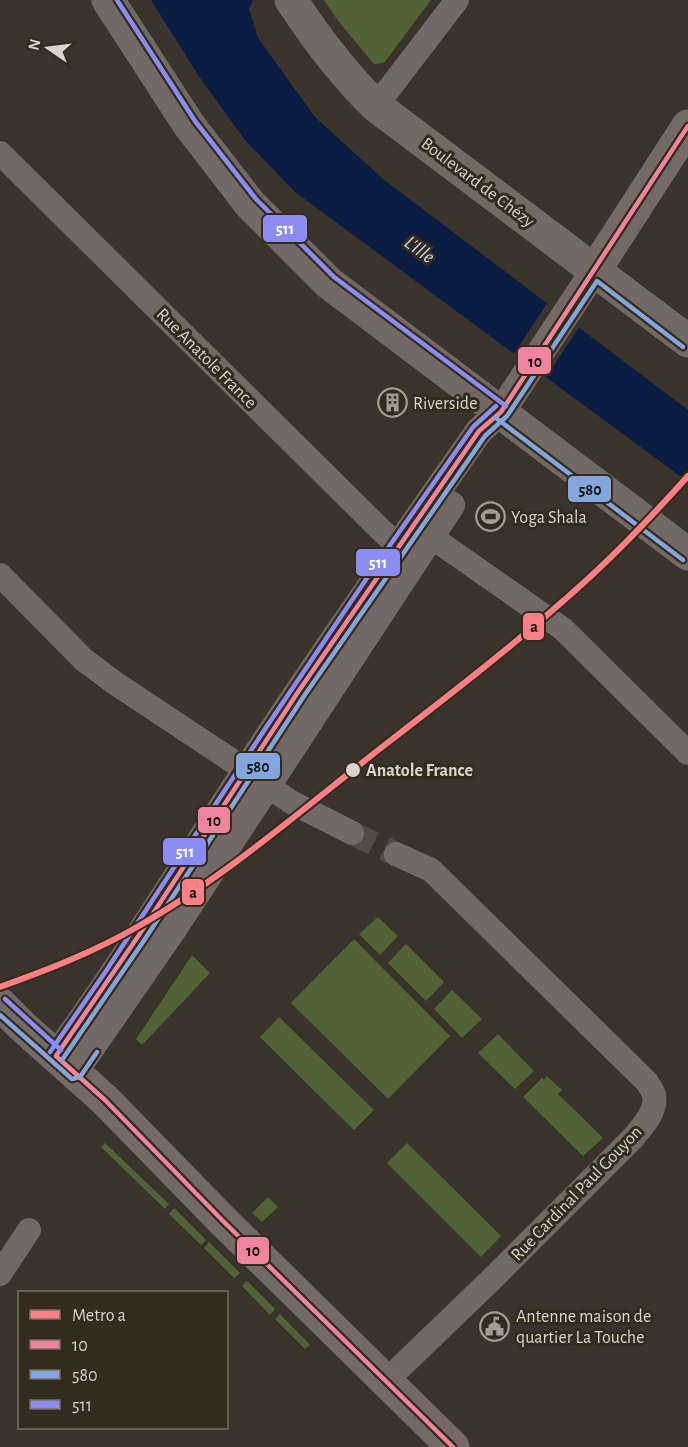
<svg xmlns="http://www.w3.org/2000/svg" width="688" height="1447" font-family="'Alegreya Sans',sans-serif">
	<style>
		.green { fill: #4f6336 }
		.water { fill: #0b1c43 }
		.pier { fill: #39332c }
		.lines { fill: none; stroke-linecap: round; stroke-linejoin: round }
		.minor-tunnel { stroke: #514b44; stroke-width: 24; stroke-dasharray: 24 12; stroke-linecap: butt }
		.minor { stroke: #726865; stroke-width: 24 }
		.tertiary { stroke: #726865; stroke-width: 28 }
		.secondary { stroke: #746966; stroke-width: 33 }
		.primary { stroke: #736863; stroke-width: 33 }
		.bus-1-casing { stroke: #342a1d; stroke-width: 9 }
		.bus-2-casing { stroke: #342a1d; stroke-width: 9 }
		.bus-3-casing { stroke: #342a1d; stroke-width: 9 }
		.bus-1 { stroke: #ef859d; stroke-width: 4.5 }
		.bus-2 { stroke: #84a6dc; stroke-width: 4.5 }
		.bus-3 { stroke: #8b8df3; stroke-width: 4.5 }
		.metro-1-casing { stroke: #342a1d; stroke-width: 10 }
		.metro-1 { stroke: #ff8084; stroke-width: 6 }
		.stop-dot { fill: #dbd4cc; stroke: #342a1d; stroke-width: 2 }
		.labels { text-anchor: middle; stroke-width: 6; stroke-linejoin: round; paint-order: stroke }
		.street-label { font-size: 18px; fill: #dbd4cc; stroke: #342a1d }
		.poi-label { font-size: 18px; fill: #dbd4cc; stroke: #342a1d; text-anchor: start }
		.stop-label { font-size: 18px; font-weight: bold; fill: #dbd4cc; stroke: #342a1d; text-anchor: start }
		.water-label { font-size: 20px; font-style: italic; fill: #c5d6f4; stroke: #342a1d }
		.line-badge { stroke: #342a1d; stroke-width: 2 }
		.badge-label { font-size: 16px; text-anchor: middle; font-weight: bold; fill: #fff }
		.pale-badge-label { font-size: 16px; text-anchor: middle; font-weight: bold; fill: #111 }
	</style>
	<rect width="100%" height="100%" fill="#39332c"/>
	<g class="green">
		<polygon points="324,0 431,0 384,63 374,64 339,22"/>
		<polygon points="378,917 398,936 380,955 359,934"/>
		<polygon points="354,939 450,1036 388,1099 291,1003"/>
		<polygon points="406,944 444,982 426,1001 388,963"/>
		<polygon points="192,955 210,973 142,1045 136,1039"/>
		<polygon points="452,990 482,1019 462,1038 434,1009"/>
		<polygon points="279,1017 374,1110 354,1130 260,1037"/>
		<polygon points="498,1034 534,1071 515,1089 478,1053"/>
		<polygon points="547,1076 562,1090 558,1094 603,1138 583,1156 523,1097 542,1078 544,1080"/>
		<polygon points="105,1143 169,1204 165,1209 101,1147"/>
		<polygon points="407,1143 501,1236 481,1257 387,1163"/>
		<polygon points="268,1197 278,1207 262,1222 252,1213"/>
		<polygon points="174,1208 206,1240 201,1245 169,1214"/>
		<polygon points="209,1242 240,1273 234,1278 204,1248"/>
		<polygon points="247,1281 275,1309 270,1315 242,1286"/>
		<polygon points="280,1314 310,1345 305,1349 275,1319"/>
	</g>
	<polygon class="water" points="151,0 253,0 249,9 258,38 315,117 383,179 688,410 688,482 295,192 245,140 200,78"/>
	<polygon class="pier" points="548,302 580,326 544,380 512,357"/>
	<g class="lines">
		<polyline class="minor-tunnel" points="352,833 396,854"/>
		<g class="minor">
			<polyline points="376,106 457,0"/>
			<polyline points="0,153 383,532 411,557"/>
			<polyline points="417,527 563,629 688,753"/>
			<polyline points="0,575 84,660 115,683 246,770"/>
			<polyline points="268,786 291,802 352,833"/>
			<polyline points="0,1274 29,1230"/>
			<path d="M386,1381L492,1279L632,1139C642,1127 657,1112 654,1095C653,1091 649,1086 647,1082L431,870L396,854"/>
		</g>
		<g class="tertiary">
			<path d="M56,1056C133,950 200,839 273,730C340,629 410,530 479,431L501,412L595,270"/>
			<polyline points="74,1072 173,929 451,505"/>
		</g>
		<g class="secondary">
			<polyline points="595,270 688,126"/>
			<polyline points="0,1004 22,1026 105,1100 224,1222 453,1447"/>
		</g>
		<g class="primary">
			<polyline points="108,0 189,125 250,204 329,283 688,554"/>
			<path d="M291,0C316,38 343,74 376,106L688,341"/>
		</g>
		<defs>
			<polyline id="bus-1" points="453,1447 224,1222 105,1100 56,1056 139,935 298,692 479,431 501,412 688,126"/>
			<g id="bus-2">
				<polyline points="496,418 683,560"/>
				<polyline points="0,1015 72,1079 80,1077 97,1052"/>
				<polyline points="62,1060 145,939 304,696 485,436 507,416 597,281 683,347"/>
			</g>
			<g id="bus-3">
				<polyline points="117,0 195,121 256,199 334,277 506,406"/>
				<polyline points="5,999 61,1050"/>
				<polyline points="50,1052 106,971 267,726 369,575 473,427 496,406"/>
			</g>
		</defs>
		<use href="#bus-1" class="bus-1-casing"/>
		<use href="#bus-2" class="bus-2-casing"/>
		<use href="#bus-3" class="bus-3-casing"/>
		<use href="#bus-1" class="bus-1"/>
		<use href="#bus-2" class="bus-2"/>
		<use href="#bus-3" class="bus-3"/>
		<defs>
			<path id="metro-1" d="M0,987C47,970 94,952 137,927C227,876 305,807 386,744C452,693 518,642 580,586C618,552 654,514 688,476"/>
		</defs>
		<use href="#metro-1" class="metro-1-casing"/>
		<use href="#metro-1" class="metro-1"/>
	</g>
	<defs>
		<symbol id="building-ring" viewBox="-11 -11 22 22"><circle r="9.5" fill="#342a1d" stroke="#a29c94" stroke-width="1.5"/><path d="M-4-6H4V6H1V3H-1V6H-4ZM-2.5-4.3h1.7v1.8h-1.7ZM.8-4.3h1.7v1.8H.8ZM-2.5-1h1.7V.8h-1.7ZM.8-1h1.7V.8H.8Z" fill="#a29c94"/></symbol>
		<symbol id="stadium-ring" viewBox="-11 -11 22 22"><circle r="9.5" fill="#342a1d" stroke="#a29c94" stroke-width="1.5"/><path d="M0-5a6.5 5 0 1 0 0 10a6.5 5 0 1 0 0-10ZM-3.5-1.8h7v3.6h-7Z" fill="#a29c94"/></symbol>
		<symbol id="civic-ring" viewBox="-11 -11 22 22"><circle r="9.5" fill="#342a1d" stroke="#a29c94" stroke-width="1.5"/><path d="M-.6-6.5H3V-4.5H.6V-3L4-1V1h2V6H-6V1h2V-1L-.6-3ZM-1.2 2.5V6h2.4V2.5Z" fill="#a29c94"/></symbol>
	</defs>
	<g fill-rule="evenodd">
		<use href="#building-ring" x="376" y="386" width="33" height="33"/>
		<use href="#stadium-ring" x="474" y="500" width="33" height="33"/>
		<use href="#civic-ring" x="478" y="1310" width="33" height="33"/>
	</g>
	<circle class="stop-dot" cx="353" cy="770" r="8"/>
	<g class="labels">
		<g class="street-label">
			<text transform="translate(478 182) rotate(37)" y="6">Boulevard de Chézy</text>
			<text transform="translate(207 358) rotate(45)" y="6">Rue Anatole France</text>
			<text transform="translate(576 1193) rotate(-46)" y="6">Rue Cardinal Paul Gouyon</text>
		</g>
		<g class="poi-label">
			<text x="413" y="409">Riverside</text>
			<text x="511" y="523">Yoga Shala</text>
			<text x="516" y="1322">Antenne maison de<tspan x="516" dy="21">quartier La Touche</tspan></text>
		</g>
		<g class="stop-label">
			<text x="366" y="776">Anatole France</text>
		</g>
		<g class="water-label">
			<text transform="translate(420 249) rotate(37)" y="7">L'Ille</text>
		</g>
	</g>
	<g class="line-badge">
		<rect x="262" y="214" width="46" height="29" rx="6" fill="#8b8df3"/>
		<rect x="517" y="346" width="35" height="29" rx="6" fill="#ef859d"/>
		<rect x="567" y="475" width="45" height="28" rx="6" fill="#84a6dc"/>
		<rect x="355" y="548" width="46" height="29" rx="6" fill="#8b8df3"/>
		<rect x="522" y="612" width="23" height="29" rx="6" fill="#ff8084"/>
		<rect x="235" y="752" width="46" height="28" rx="6" fill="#84a6dc"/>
		<rect x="197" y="806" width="34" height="28" rx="6" fill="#ef859d"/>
		<rect x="162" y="837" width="45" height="29" rx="6" fill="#8b8df3"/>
		<rect x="181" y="878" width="24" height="28" rx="6" fill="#ff8084"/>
		<rect x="236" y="1236" width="34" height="29" rx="6" fill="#ef859d"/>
	</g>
	<g class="badge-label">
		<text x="285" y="234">511</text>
		<text x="378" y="568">511</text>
		<text x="185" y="857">511</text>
	</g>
	<g class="pale-badge-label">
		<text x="535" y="367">10</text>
		<text x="590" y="495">580</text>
		<text x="534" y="632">a</text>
		<text x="258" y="772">580</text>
		<text x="214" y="826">10</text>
		<text x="193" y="898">a</text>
		<text x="253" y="1256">10</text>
	</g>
	<rect x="18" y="1291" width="210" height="138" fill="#342a1d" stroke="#776e63" stroke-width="1.5"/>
	<rect x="30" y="1310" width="30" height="9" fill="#ff8084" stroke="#776e63" stroke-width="1.5"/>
	<text x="72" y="1321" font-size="18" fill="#dbd4cc">Metro a</text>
	<rect x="30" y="1340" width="30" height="9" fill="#ef859d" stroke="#776e63" stroke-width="1.5"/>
	<text x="72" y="1351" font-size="18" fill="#dbd4cc">10</text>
	<rect x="30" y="1370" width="30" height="9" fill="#84a6dc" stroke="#776e63" stroke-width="1.5"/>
	<text x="72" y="1381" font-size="18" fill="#dbd4cc">580</text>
	<rect x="30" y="1400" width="30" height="9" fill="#8b8df3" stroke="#776e63" stroke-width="1.5"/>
	<text x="72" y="1411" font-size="18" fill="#dbd4cc">511</text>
	<g transform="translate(48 48) rotate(284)" stroke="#342a1d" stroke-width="4.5" paint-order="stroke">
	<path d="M0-4.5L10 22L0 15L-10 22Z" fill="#dbd4cc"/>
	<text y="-9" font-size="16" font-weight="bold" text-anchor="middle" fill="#dbd4cc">N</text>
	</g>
</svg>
